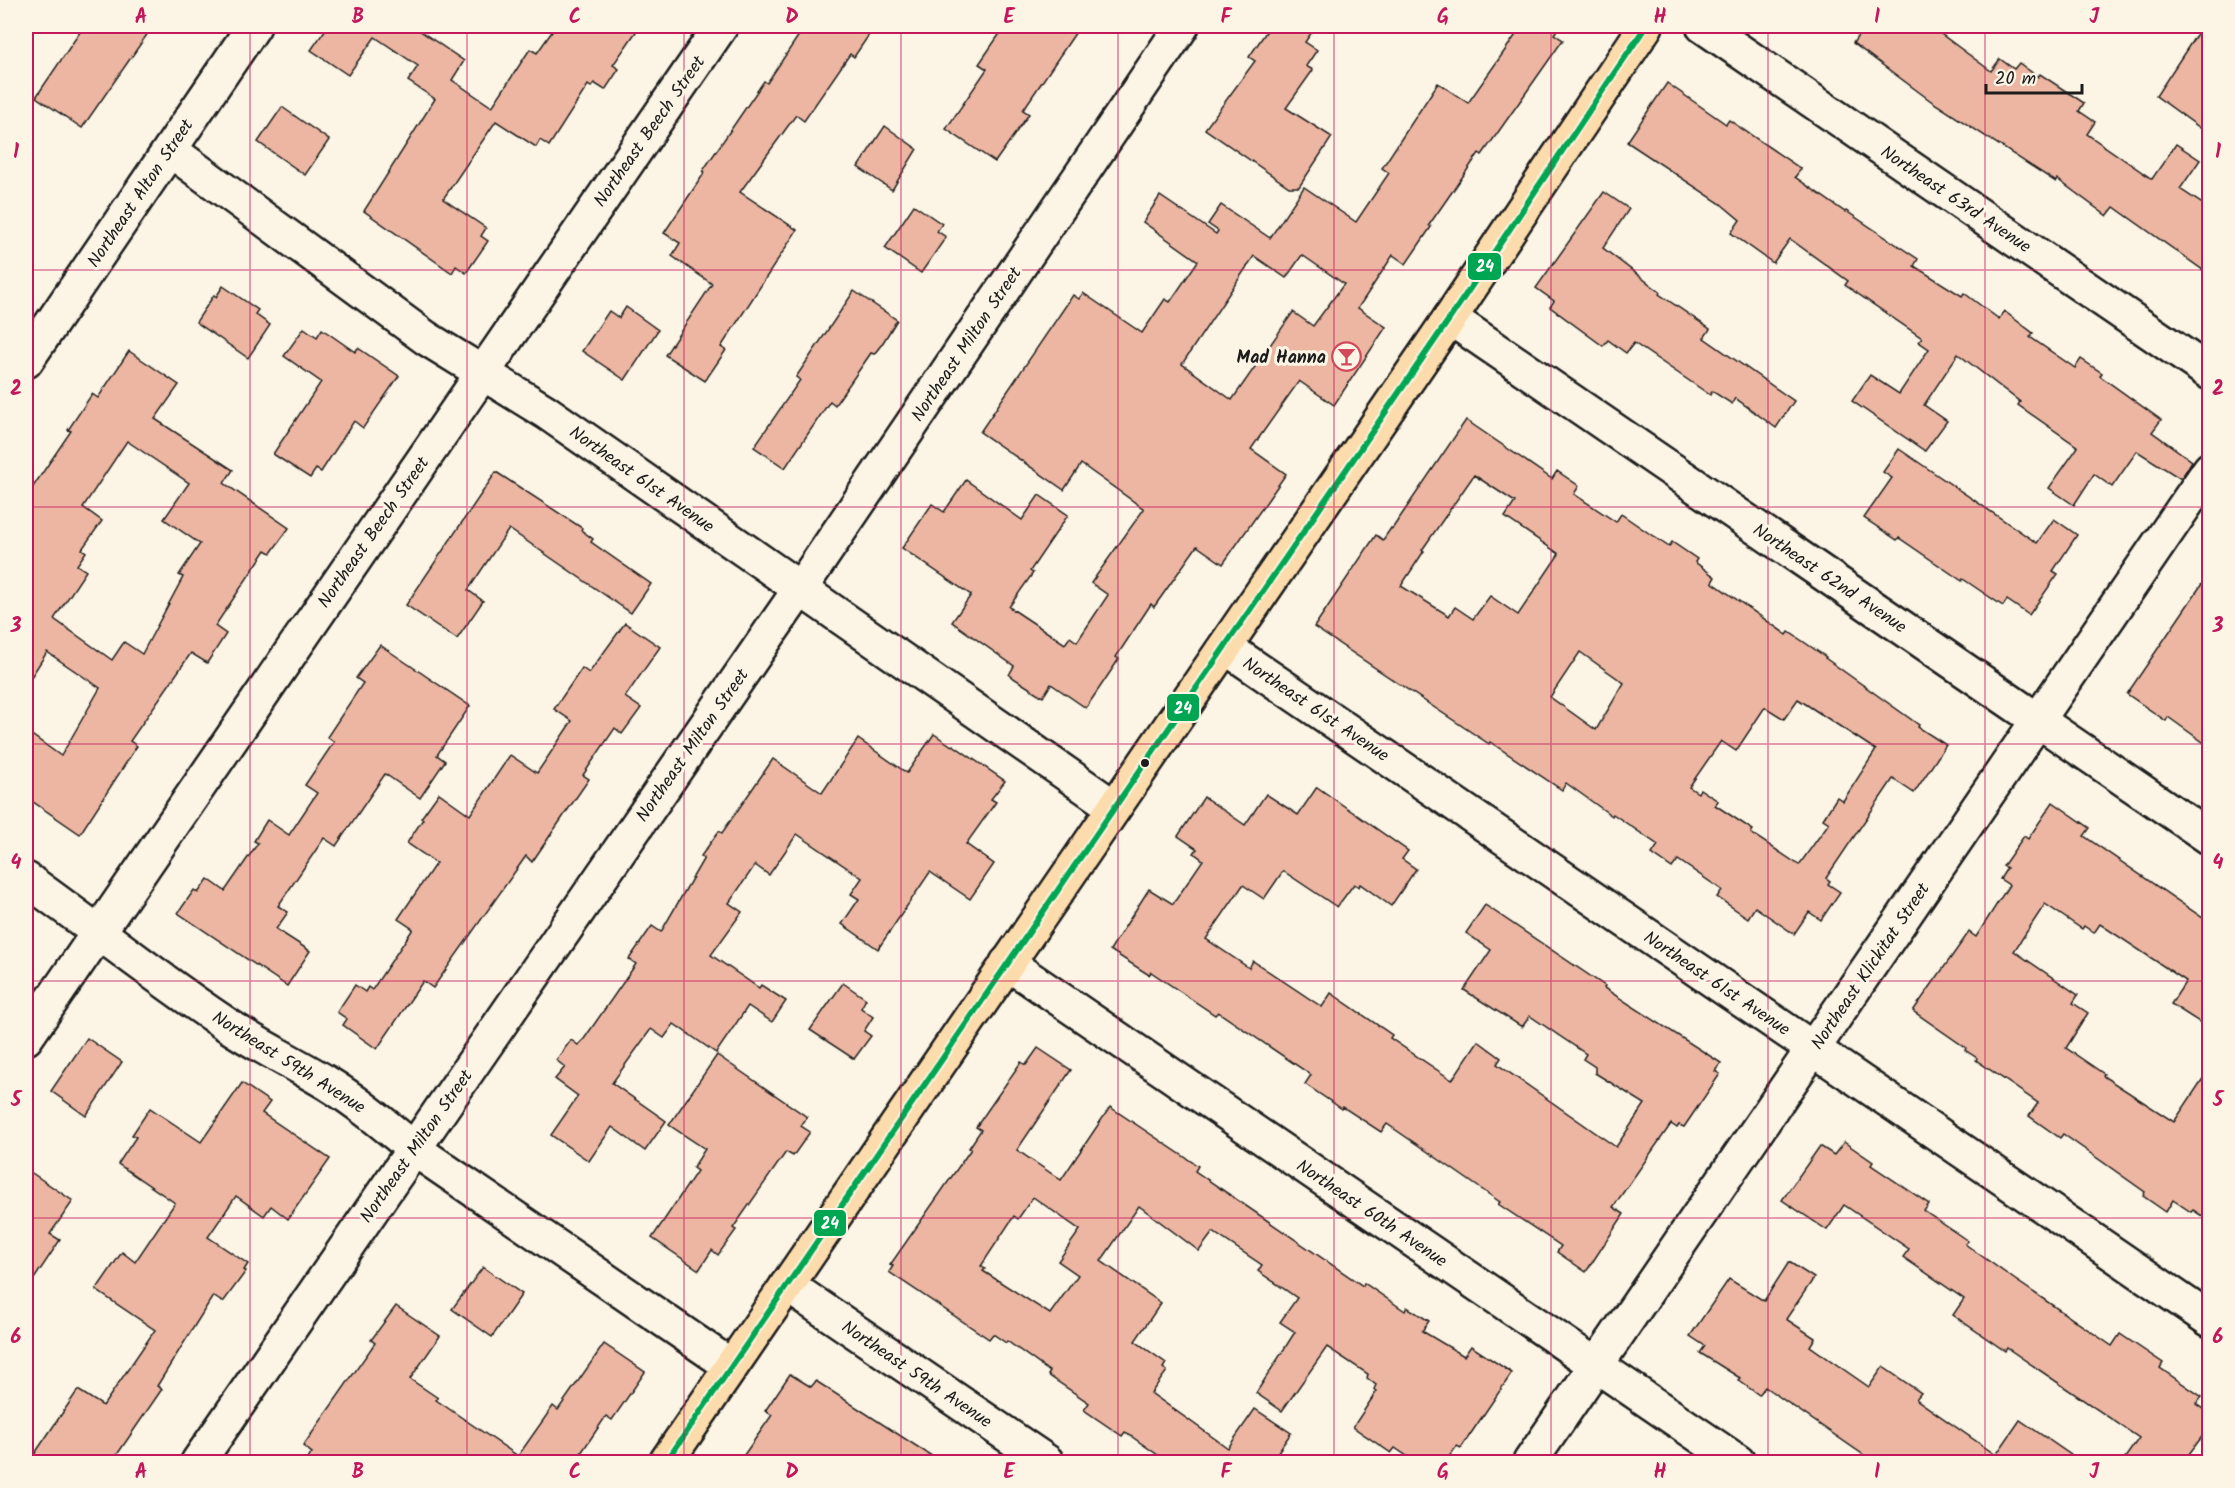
<svg xmlns="http://www.w3.org/2000/svg" width="2235" height="1488" font-family="Kalam,sans-serif">
	<style>
		.building { fill: #edb6a2; stroke: #1c1c1c; stroke-width: 1.5; fill-rule: evenodd }
		.lines { fill: none; stroke-linecap: round; stroke-linejoin: round }
		.minor-casing { stroke: #1c1c1c; stroke-width: 38 }
		.major-casing { stroke: #1c1c1c; stroke-width: 38 }
		.minor { stroke: #fcf5e5; stroke-width: 33 }
		.major { stroke: #fcdcac; stroke-width: 33 }
		.bus-1-casing { stroke: #fcf5e5; stroke-width: 10 }
		.bus-1 { stroke: #00a651; stroke-width: 6 }
		.grid { fill: none; stroke: #c2185b; stroke-width: 1.5; stroke-opacity: 0.55 }
		.bus-dot { fill: #1c1c1c; stroke: #fcf5e5; stroke-width: 2 }
		.labels { text-anchor: middle; stroke-width: 6; stroke-linejoin: round; paint-order: stroke }
		.street-label { font-size: 18px; fill: #1c1c1c; stroke: #fcf5e5 }
		.poi-label { font-size: 18px; font-weight: bold; fill: #1c1c1c; stroke: #fcf5e5; text-anchor: end }
		.line-badge { stroke: #fcf5e5; stroke-width: 2 }
		.badge-label { font-size: 16px; text-anchor: middle; font-weight: bold; fill: #fff }
		.neatline { fill: none; stroke: #c2185b; stroke-width: 2 }
		.grid-label { font-size: 20px; text-anchor: middle; font-weight: bold; fill: #c2185b }
	</style>
	<rect width="100%" height="100%" fill="#fcf5e5"/>
	<filter id="ink" filterUnits="userSpaceOnUse"><feTurbulence type="fractalNoise" baseFrequency=".0167" numOctaves="2"/><feDisplacementMap in="SourceGraphic" scale="12" xChannelSelector="R" yChannelSelector="G"/><feConvolveMatrix kernelMatrix="1 2 1 2 8 2 1 2 1" color-interpolation-filters="sRGB"/></filter>
	<g filter="url(#ink)">
		<g class="building">
			<polygon points="84,26 153,26 82,128 36,97"/>
			<polygon points="328,26 413,26 464,61 452,80 492,107 530,49 537,53 556,26 640,26 613,65 619,69 605,90 594,83 591,87 588,85 549,146 540,140 536,147 496,121 443,199 486,228 481,236 488,241 466,273 456,266 452,273 364,211 435,99 408,81 418,66 375,37 348,75 311,50"/>
			<polygon points="805,26 875,26 854,57 850,54 804,121 796,115 740,192 797,230 721,347 726,350 705,381 665,355 712,284 672,256 680,243 664,233 703,175 704,169 764,81 767,83"/>
			<polygon points="1005,26 1080,26 1023,110 1029,114 995,162 946,129 987,69 979,64"/>
			<polygon points="1270,26 1316,26 1305,42 1317,50 1306,66 1313,70 1286,108 1332,137 1299,187 1289,187 1205,129 1255,61 1249,57"/>
			<path d="M1522,26H1560L1554,34L1563,40L1518,104L1482,155L1479,153L1429,225L1431,227L1406,264L1393,255L1358,308L1386,327L1334,405L1299,381L1251,449L1286,474L1223,564L1197,546L1154,607L1151,604L1116,657L1119,659L1086,708L1051,684L1043,697L1009,675L1014,666L952,622L971,595L902,548L932,504L944,512L966,480L1022,520L1039,495L1068,515L1030,571L1033,573L1009,607L1065,644L1070,637L1077,642L1108,595L1091,583L1144,509L1081,464L1064,490L980,432L1073,295L1079,299L1083,293L1142,333L1165,299L1170,302L1198,261L1143,222L1160,196L1216,234L1218,231L1208,224L1221,205L1270,238L1304,187L1356,222L1389,173L1382,168L1438,83L1468,103ZM1302,255L1344,284L1313,326L1293,312L1232,400L1182,364L1254,256L1286,278Z"/>
			<polygon points="1865,26 1930,26 1991,71 2000,59 2014,69 2019,63 2038,77 2040,74 2084,103 2079,111 2095,122 2087,134 2152,179 2176,144 2200,160 2180,189 2210,209 2210,275 2114,207 2107,216 2057,179 2056,182 1931,101 1853,43"/>
			<polygon points="2202,26 2210,26 2210,135 2156,96"/>
			<polygon points="1667,83 1726,124 1729,120 1801,169 1795,177 1845,212 1846,211 1918,259 1914,266 1962,296 1964,293 1999,319 2004,311 2033,333 2030,337 2075,368 2081,359 2102,373 2100,376 2161,420 2152,432 2192,461 2181,479 2137,451 2112,487 2094,474 2074,505 2049,488 2078,447 2018,405 2020,402 1958,354 1924,405 1947,421 1925,451 1852,401 1870,375 1899,394 1929,349 1919,342 1922,338 1845,285 1848,281 1790,239 1773,263 1731,233 1740,220 1721,204 1627,142"/>
			<polygon points="282,107 329,140 305,175 258,142"/>
			<polygon points="885,126 917,149 892,190 858,167"/>
			<polygon points="1604,192 1629,209 1603,248 1660,292 1659,294 1710,329 1704,338 1794,401 1776,428 1735,398 1732,404 1712,391 1710,395 1634,343 1626,353 1608,340 1603,346 1550,307 1554,301 1536,288"/>
			<polygon points="914,205 942,224 937,231 946,237 921,273 885,248"/>
			<polygon points="223,286 258,310 255,314 270,325 248,358 196,322 214,295 216,297"/>
			<polygon points="854,291 897,320 882,344 874,354 871,353 835,405 830,401 785,468 754,447 800,380 796,377"/>
			<polygon points="626,307 658,330 625,380 582,351 609,311 619,318"/>
			<polygon points="304,328 317,337 322,329 355,352 358,348 399,376 363,428 354,421 321,472 316,469 310,478 273,454 321,382 284,356"/>
			<path d="M129,351L179,385L155,419L233,470L224,483L289,528L271,553L266,550L215,626L226,634L207,663L191,653L130,741L137,746L80,834L26,797V731L61,756L100,688L47,652L26,685V497L71,431L68,430L92,394L98,398ZM127,441L189,483L164,519L200,544L179,575L183,577L142,654L124,642L112,660L54,619L86,571L77,565L86,552L82,549L102,521L83,507Z"/>
			<path d="M1466,420L1552,479L1557,471L1579,486L1574,494L1616,522L1621,514L1669,547L1672,542L1697,559L1695,562L1715,577L1712,582L1787,635L1789,632L1826,657L1825,658L1919,725L1918,727L1946,745L1914,793L1893,779L1826,878L1830,881L1828,884L1840,892L1821,920L1809,912L1794,934L1755,907L1748,918L1717,897L1722,890L1678,860L1672,868L1652,854L1658,845L1613,814L1612,816L1566,783L1562,790L1490,742L1489,744L1314,627L1376,535L1383,540L1391,528L1392,529ZM1474,475L1515,502L1505,517L1559,554L1518,615L1490,596L1473,619L1455,607L1449,616L1401,586L1424,551L1422,550ZM1580,652L1624,683L1596,730L1550,697ZM1798,699L1876,750L1843,801L1837,797L1823,819L1829,823L1799,865L1751,833L1753,830L1715,805L1718,801L1700,789L1698,793L1689,787L1721,741L1736,751L1765,707L1784,719Z"/>
			<polygon points="1899,449 2037,543 2054,519 2077,535 2053,571 2058,574 2029,615 2007,600 2003,606 1963,579 1962,581 1899,538 1897,540 1864,518 1892,478 1883,472"/>
			<polygon points="496,472 582,528 581,530 593,539 591,542 651,584 631,613 509,529 468,590 483,601 457,639 406,605"/>
			<polygon points="2210,572 2210,747 2168,717 2166,721 2127,694"/>
			<polygon points="625,623 660,647 625,697 641,708 622,734 615,728 583,775 589,779 532,862 526,856 433,988 423,981 377,1049 343,1025 347,1019 337,1012 355,985 365,992 368,987 372,990 413,929 398,919 436,863 407,843 423,819 421,818 439,793 470,815 510,755 537,773 572,721 554,709 582,668 589,673"/>
			<polygon points="380,645 470,706 437,755 445,761 420,798 385,774 336,846 324,838 278,906 288,912 276,929 310,951 287,986 178,913 194,890 198,893 208,879 225,891 258,843 254,841 267,820 289,835 317,793 305,785 334,742 327,737 363,683 356,678"/>
			<polygon points="934,734 952,746 953,745 1005,781 991,799 996,802 966,844 994,864 970,899 930,872 878,949 842,924 859,899 851,894 862,878 797,834 769,875 755,865 729,903 742,912 711,955 759,988 761,985 786,1001 772,1022 748,1006 716,1053 674,1024 664,1038 651,1029 612,1083 666,1121 645,1151 612,1127 589,1161 551,1135 578,1096 555,1079 565,1067 556,1060 571,1040 578,1045 584,1039 636,964 629,959 652,926 661,932 704,858 701,856 719,831 722,833 773,759 822,793 858,739 907,773"/>
			<polygon points="1317,787 1408,851 1402,859 1416,869 1391,906 1360,884 1359,887 1354,884 1337,907 1283,871 1264,899 1243,885 1206,939 1249,968 1253,961 1322,1007 1331,993 1392,1035 1390,1038 1452,1080 1478,1041 1501,1058 1497,1064 1616,1147 1645,1104 1595,1073 1595,1067 1583,1059 1586,1054 1530,1016 1522,1027 1464,990 1491,950 1466,933 1485,905 1605,986 1604,988 1721,1063 1715,1071 1720,1074 1684,1127 1679,1125 1677,1128 1671,1124 1613,1207 1624,1214 1586,1272 1557,1252 1561,1246 1498,1204 1500,1202 1428,1152 1387,1124 1381,1132 1343,1107 1342,1109 1305,1084 1311,1075 1218,1012 1215,1015 1151,972 1149,975 1110,950 1149,889 1173,904 1203,860 1194,853 1197,849 1178,836 1204,797 1245,825 1266,794 1298,815"/>
			<polygon points="2053,802 2090,828 2084,836 2210,923 2210,1029 2171,1004 2186,981 2100,924 2094,933 2084,926 2082,929 2045,904 2014,951 2078,995 2073,1003 2088,1013 2066,1048 2104,1074 2103,1076 2174,1122 2210,1068 2210,1221 2193,1210 2191,1212 2173,1200 2166,1212 2143,1196 2145,1192 2063,1134 2060,1138 2029,1116 2038,1103 1976,1060 1977,1058 1965,1050 1966,1048 1913,1011 1969,932 1976,937 2009,885 2000,879 2007,868 2003,866 2024,836 2028,839"/>
			<polygon points="843,983 866,999 861,1008 873,1017 864,1031 871,1036 854,1059 810,1030"/>
			<polygon points="87,1038 122,1062 86,1116 51,1091"/>
			<path d="M1038,1048L1071,1070L1017,1150L1061,1180L1110,1107L1198,1166L1195,1171L1363,1286L1364,1283L1405,1311L1407,1307L1429,1321L1422,1331L1464,1356L1471,1346L1512,1373L1461,1448L1457,1446L1445,1462H1416L1395,1448L1391,1453L1353,1427L1377,1391L1374,1389L1376,1385L1367,1378L1368,1374L1327,1347L1282,1411L1256,1393L1295,1332L1280,1322L1297,1298L1258,1271L1262,1265L1213,1232L1199,1251L1139,1206L1101,1261L1161,1303L1135,1341L1166,1363L1163,1368L1167,1371L1151,1393L1228,1448L1255,1409L1291,1433L1271,1462H1168L1125,1432L1122,1436L1084,1410L1089,1403L1048,1375L1050,1372L1007,1341L1006,1343L993,1334L989,1339L889,1272L893,1266L890,1265L971,1149L969,1148L981,1130L976,1127L1021,1062L1026,1065ZM1033,1197L1080,1230L1058,1261L1078,1275L1050,1314L983,1271L985,1269L981,1266L1014,1216L1018,1219Z"/>
			<polygon points="717,1055 807,1117 801,1126 810,1132 793,1156 786,1152 733,1228 736,1230 718,1255 712,1250 699,1270 652,1238 697,1171 693,1168 705,1149 669,1125"/>
			<polygon points="242,1083 270,1102 262,1113 330,1159 288,1219 271,1206 264,1216 236,1196 208,1237 248,1264 244,1270 246,1271 224,1301 222,1302 213,1296 157,1386 162,1389 112,1462 29,1462 78,1390 103,1406 155,1330 96,1290 122,1252 135,1262 175,1203 118,1164 136,1137 132,1135 150,1108 201,1142"/>
			<polygon points="1844,1142 1873,1162 1871,1165 1929,1204 1924,1211 1968,1241 1965,1244 2014,1279 2112,1346 2120,1334 2163,1363 2160,1368 2202,1397 2196,1404 2210,1414 2210,1426 2183,1462 2122,1462 2139,1438 2007,1348 2005,1351 1953,1315 1964,1299 1903,1257 1909,1249 1844,1205 1827,1230 1782,1200 1820,1146 1834,1155"/>
			<polygon points="26,1169 73,1201 50,1234 60,1240 26,1291"/>
			<polygon points="1789,1262 1814,1278 1786,1319 1815,1338 1810,1346 1869,1387 1883,1367 1921,1393 1916,1399 1996,1455 2020,1420 2081,1462 1874,1462 1765,1387 1759,1395 1738,1380 1740,1378 1700,1353 1705,1346 1690,1336 1729,1279 1764,1301"/>
			<polygon points="483,1267 522,1294 492,1337 452,1309"/>
			<polygon points="396,1306 440,1336 410,1379 438,1398 436,1400 518,1456 553,1406 558,1410 604,1344 645,1372 612,1420 606,1416 575,1462 305,1462 312,1453 303,1446 375,1343 371,1340"/>
			<polygon points="790,1374 811,1387 816,1381 941,1462 739,1462 772,1415 765,1411"/>
		</g>
		<g class="lines">
			<defs>
				<g id="minor">
					<polyline points="1703,26 2210,373"/>
					<polyline points="170,150 426,338 546,412 1114,807"/>
					<polyline points="1450,318 2210,838"/>
					<polyline points="26,361 254,26"/>
					<polyline points="1225,647 2210,1320"/>
					<path d="M26,879C95,928 161,982 232,1028C263,1048 296,1064 327,1083C358,1102 386,1126 414,1149L731,1366"/>
					<polyline points="1007,963 1738,1462"/>
					<polyline points="26,1038 721,26"/>
					<polyline points="787,1285 1047,1462"/>
					<polyline points="198,1462 800,589 1182,26"/>
					<polyline points="1530,1462 2210,469"/>
				</g>
				<polyline id="major" points="666,1462 1450,318 1646,26"/>
			</defs>
			<use href="#minor" class="minor-casing"/>
			<use href="#major" class="major-casing"/>
			<use href="#minor" class="minor"/>
			<use href="#major" class="major"/>
			<defs>
				<polyline id="bus-1" points="666,1462 1450,318 1646,26"/>
			</defs>
			<use href="#bus-1" class="bus-1-casing"/>
			<use href="#bus-1" class="bus-1"/>
		</g>
	</g>
	<path class="grid" d="M250,26V1462M467,26V1462M684,26V1462M901,26V1462M1118,26V1462M1334,26V1462M1551,26V1462M1768,26V1462M1985,26V1462M26,270H2210M26,507H2210M26,744H2210M26,981H2210M26,1218H2210"/>
	<defs>
		<symbol id="bar-ring" viewBox="-11 -11 22 22"><circle r="9.5" fill="#fcf5e5" stroke="#d1495b" stroke-width="1.5"/><path d="M-6-5H6L.8 .8V4.5H3.5V6h-7V4.5H-.8V.8Z" fill="#d1495b"/></symbol>
	</defs>
	<g fill-rule="evenodd">
		<use href="#bar-ring" x="1330" y="340" width="33" height="33"/>
	</g>
	<circle class="bus-dot" cx="1145" cy="763" r="5"/>
	<g class="labels">
		<g class="street-label">
			<text transform="translate(649 131) rotate(-55)" y="6">Northeast Beech Street</text>
			<text transform="translate(140 193) rotate(-56)" y="6">Northeast Alton Street</text>
			<text transform="translate(1956 199) rotate(34)" y="6">Northeast 63rd Avenue</text>
			<text transform="translate(966 344) rotate(-56)" y="6">Northeast Milton Street</text>
			<text transform="translate(642 479) rotate(35)" y="6">Northeast 61st Avenue</text>
			<text transform="translate(373 532) rotate(-55)" y="6">Northeast Beech Street</text>
			<text transform="translate(1830 578) rotate(34)" y="6">Northeast 62nd Avenue</text>
			<text transform="translate(1316 709) rotate(34)" y="6">Northeast 61st Avenue</text>
			<text transform="translate(692 745) rotate(-55)" y="6">Northeast Milton Street</text>
			<text transform="translate(1870 966) rotate(-56)" y="6">Northeast Klickitat Street</text>
			<text transform="translate(1717 983) rotate(34)" y="6">Northeast 61st Avenue</text>
			<text transform="translate(289 1062) rotate(32)" y="6">Northeast 59th Avenue</text>
			<text transform="translate(416 1146) rotate(-55)" y="6">Northeast Milton Street</text>
			<text transform="translate(1372 1213) rotate(34)" y="6">Northeast 60th Avenue</text>
			<text transform="translate(917 1374) rotate(34)" y="6">Northeast 59th Avenue</text>
		</g>
		<g class="poi-label">
			<text x="1326" y="363">Mad Hanna</text>
		</g>
	</g>
	<g class="line-badge">
		<rect x="1467" y="252" width="35" height="29" rx="6" fill="#00a651"/>
		<rect x="1166" y="693" width="34" height="29" rx="6" fill="#00a651"/>
		<rect x="813" y="1209" width="34" height="28" rx="6" fill="#00a651"/>
	</g>
	<g class="badge-label">
		<text x="1485" y="272">24</text>
		<text x="1183" y="714">24</text>
		<text x="830" y="1229">24</text>
	</g>
	<rect width="2235" height="1488" fill="none" stroke="#fcf5e5" stroke-width="66"/>
	<path d="M1986 84v9h96v-9" fill="none" stroke="#1c1c1c" stroke-width="3"/>
	<text x="1995" y="84" font-size="18" fill="#1c1c1c" stroke="#fcf5e5" stroke-width="4.5" paint-order="stroke">20 m</text>
	<rect x="33" y="33" width="2169" height="1422" class="neatline"/>
	<g class="grid-label">
		<text x="141" y="23">A</text>
		<text x="358" y="23">B</text>
		<text x="575" y="23">C</text>
		<text x="792" y="23">D</text>
		<text x="1009" y="23">E</text>
		<text x="1226" y="23">F</text>
		<text x="1443" y="23">G</text>
		<text x="1660" y="23">H</text>
		<text x="1877" y="23">I</text>
		<text x="2094" y="23">J</text>
		<text x="16" y="158">1</text>
		<text x="2218" y="158">1</text>
		<text x="16" y="395">2</text>
		<text x="2218" y="395">2</text>
		<text x="16" y="632">3</text>
		<text x="2218" y="632">3</text>
		<text x="16" y="869">4</text>
		<text x="2218" y="869">4</text>
		<text x="16" y="1106">5</text>
		<text x="2218" y="1106">5</text>
		<text x="16" y="1343">6</text>
		<text x="2218" y="1343">6</text>
		<text x="141" y="1478">A</text>
		<text x="358" y="1478">B</text>
		<text x="575" y="1478">C</text>
		<text x="792" y="1478">D</text>
		<text x="1009" y="1478">E</text>
		<text x="1226" y="1478">F</text>
		<text x="1443" y="1478">G</text>
		<text x="1660" y="1478">H</text>
		<text x="1877" y="1478">I</text>
		<text x="2094" y="1478">J</text>
	</g>
</svg>
